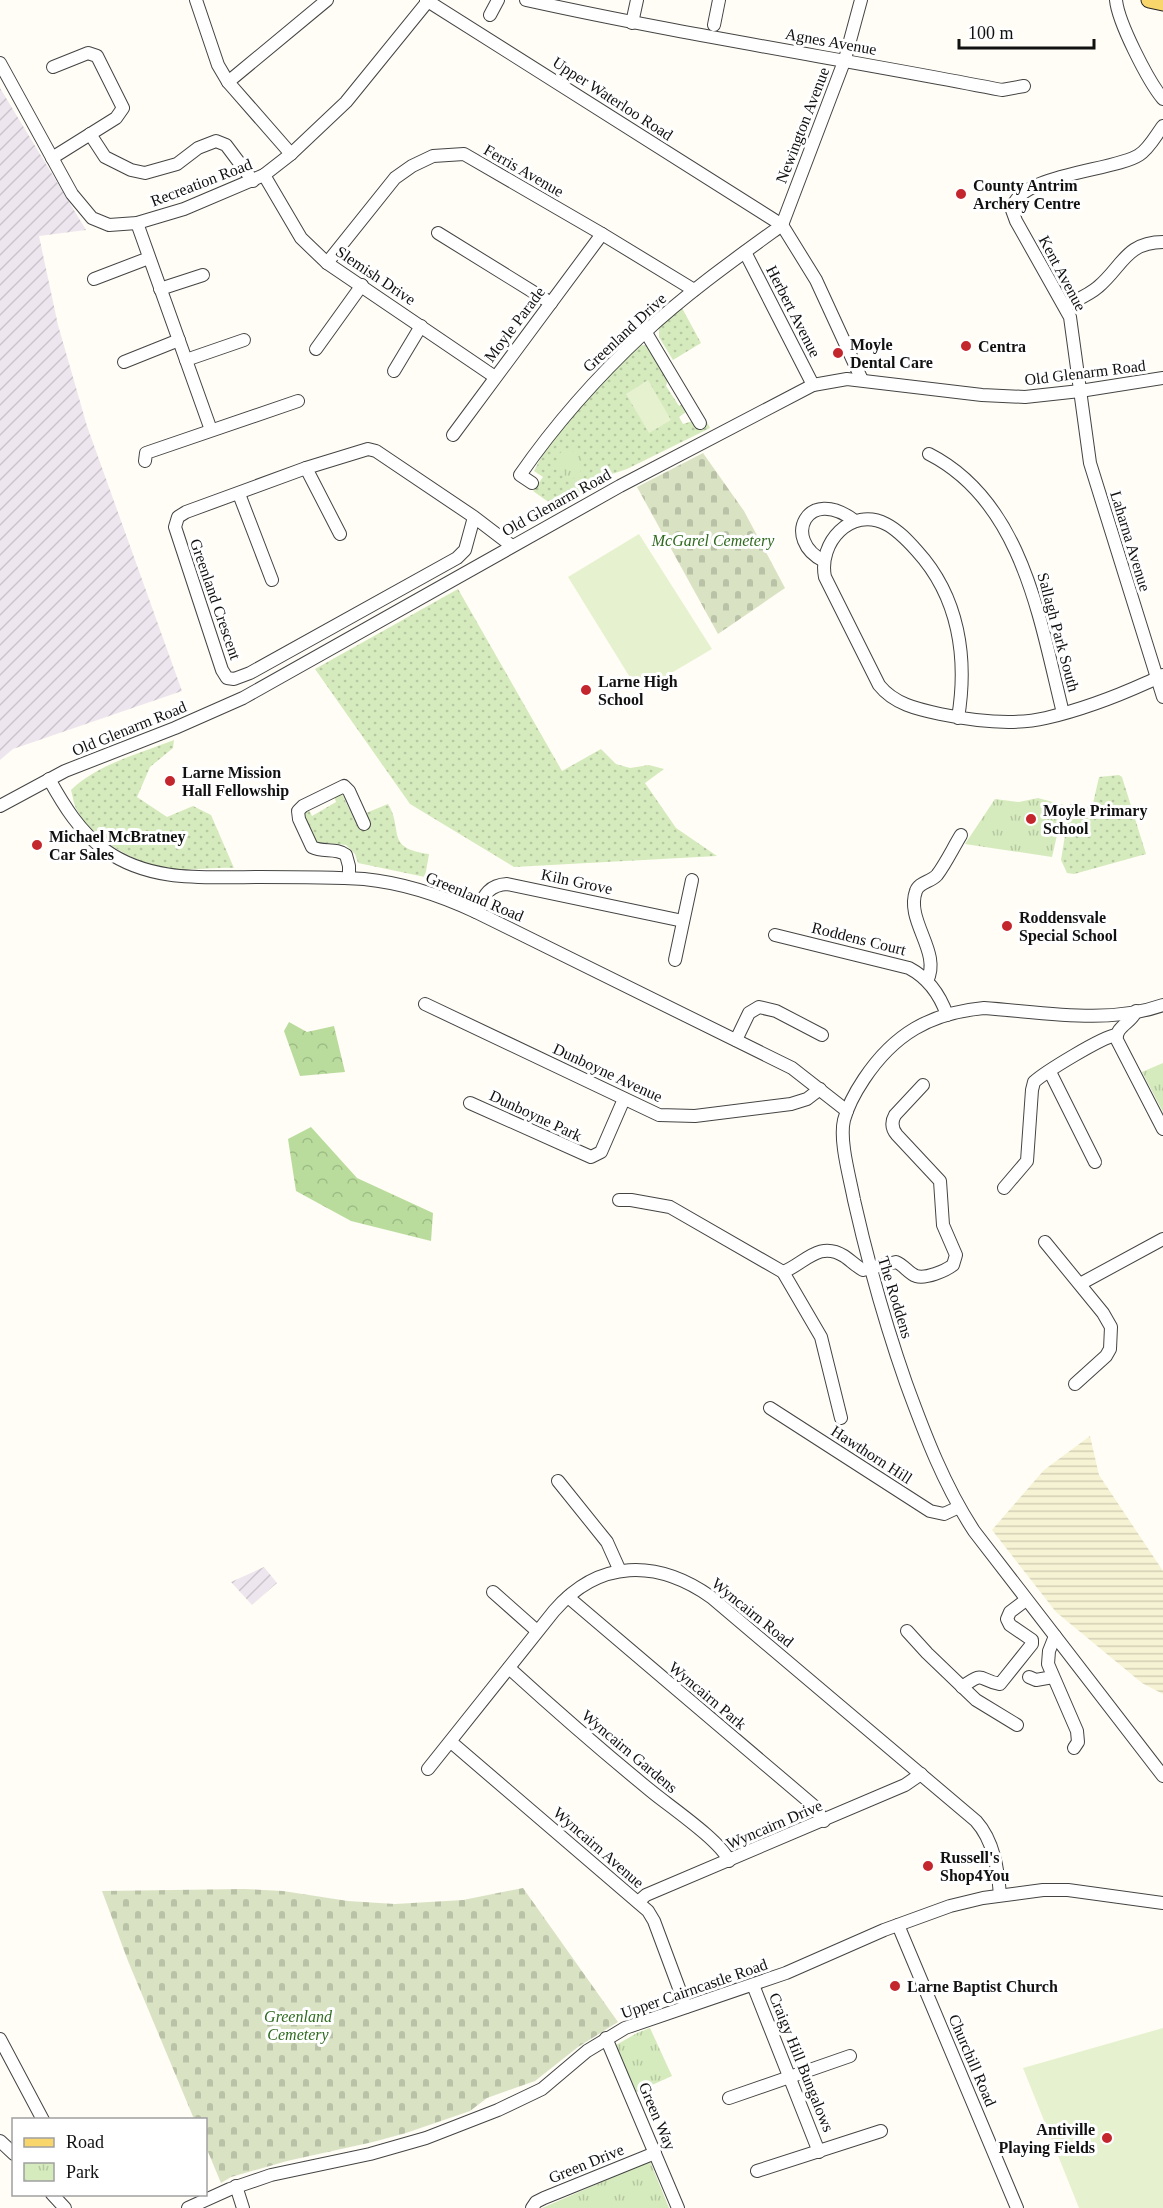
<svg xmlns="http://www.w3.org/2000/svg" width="1163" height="2208" font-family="'Times New Roman',serif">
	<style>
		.industrial { fill: url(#industrial-furrows) }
		.farmland { fill: url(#farmland-rules) }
		.grass { fill: url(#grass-dots) }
		.forest { fill: url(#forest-crowns) }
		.cemetery { fill: url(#cemetery-stones) }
		.park { fill: url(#park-tufts) }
		.pitch { fill: #e6f2cf }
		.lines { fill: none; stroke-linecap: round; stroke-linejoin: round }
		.minor-casing { stroke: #444; stroke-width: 14 }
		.major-casing { stroke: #222; stroke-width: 17 }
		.minor { stroke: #fff; stroke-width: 12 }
		.major { stroke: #f9d66b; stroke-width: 15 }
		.poi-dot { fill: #c4262e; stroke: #fff; stroke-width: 2 }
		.labels { text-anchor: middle; stroke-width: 6; stroke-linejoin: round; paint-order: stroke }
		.street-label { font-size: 16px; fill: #111; stroke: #fff }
		.poi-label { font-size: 16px; font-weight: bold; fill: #111; stroke: #fff; text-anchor: start }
		.park-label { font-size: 16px; font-style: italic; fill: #2f6b1f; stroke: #fff }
	</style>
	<defs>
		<pattern id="industrial-furrows" width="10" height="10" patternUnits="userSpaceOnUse" patternTransform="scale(1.5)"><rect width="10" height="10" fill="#eee6ef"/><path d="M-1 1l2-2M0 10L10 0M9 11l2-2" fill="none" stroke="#cbc4cc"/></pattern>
		<pattern id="farmland-rules" width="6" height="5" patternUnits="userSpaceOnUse" patternTransform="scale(1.5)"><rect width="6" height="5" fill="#f6f3d4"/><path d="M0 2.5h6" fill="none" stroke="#d2cfb5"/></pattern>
		<pattern id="grass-dots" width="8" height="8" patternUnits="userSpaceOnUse" patternTransform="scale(1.5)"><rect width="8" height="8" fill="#d5ebbd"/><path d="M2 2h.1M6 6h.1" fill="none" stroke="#b6c8a1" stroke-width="1.8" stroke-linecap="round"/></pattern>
		<pattern id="forest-crowns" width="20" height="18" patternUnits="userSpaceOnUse" patternTransform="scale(1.5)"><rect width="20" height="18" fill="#b9dc9c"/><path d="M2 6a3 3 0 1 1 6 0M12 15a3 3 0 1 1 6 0" fill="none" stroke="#9ebc85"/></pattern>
		<pattern id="cemetery-stones" width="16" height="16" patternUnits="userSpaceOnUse" patternTransform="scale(1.5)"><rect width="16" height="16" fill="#d9e3c4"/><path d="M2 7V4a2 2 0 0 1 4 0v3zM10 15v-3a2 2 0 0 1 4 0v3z" fill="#b9c2a7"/></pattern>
		<pattern id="park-tufts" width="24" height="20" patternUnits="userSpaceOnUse" patternTransform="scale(1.5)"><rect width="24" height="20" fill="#d5ebbd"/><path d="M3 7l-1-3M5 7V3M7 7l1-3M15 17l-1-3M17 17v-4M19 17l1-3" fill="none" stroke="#b6c8a1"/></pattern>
	</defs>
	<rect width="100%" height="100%" fill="#fffdf5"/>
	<g class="industrial">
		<polygon points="0,88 86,230 39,236 58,325 87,426 182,691 13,749 0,760"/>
		<polygon points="264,1567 277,1583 252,1605 231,1582"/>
	</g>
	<polygon class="farmland" points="1090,1436 1099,1475 1163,1571 1163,1694 1142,1683 1056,1612 992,1530 1044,1470"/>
	<g class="grass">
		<polygon points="682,308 701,343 673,360 659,337 659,326"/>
		<path d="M641,345L649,346L668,379L666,386L679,406L683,404L687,408L686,412L679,417L683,424L693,421L697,424L706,420L710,428L627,469L612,474L557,508L533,491L543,477L534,471C559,421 601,382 641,345Z"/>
		<polygon points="458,589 562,771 601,749 616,764 630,768 649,765 664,769 645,783 676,828 717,856 514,867 410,804 315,669"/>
		<path d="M174,740L173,748L150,767L137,797L167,817L193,806L211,815L234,868C213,867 186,872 165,868C134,863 94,839 78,812C74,806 73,797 71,790C96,765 141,753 174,740Z"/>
		<polygon points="1119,775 1122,777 1146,854 1074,874 1067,873 1061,860 1070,804 1092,808 1099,777"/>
		<path d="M339,793L342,794L358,827L369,823L366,813L388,804C404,830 384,848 429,854L425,877L358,863L355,854L346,845L315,842L304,816V812L309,810L312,816L336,802L334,796Z"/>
	</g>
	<g class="forest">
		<polygon points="289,1022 307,1032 334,1026 345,1072 300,1076 284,1031"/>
		<polygon points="311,1127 357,1178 433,1213 431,1241 351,1221 296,1191 288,1139"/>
	</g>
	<g class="cemetery">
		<polygon points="703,453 744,511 785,588 718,634 637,487"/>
		<polygon points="523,1888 618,2022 578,2047 535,2081 487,2098 470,2111 406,2133 373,2142 287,2161 231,2177 221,2183 206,2147 206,2120 194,2119 128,1961 102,1891 244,1889 283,1891 348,1901 395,1904 463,1900"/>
	</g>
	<g class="park">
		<path d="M577,448C585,459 585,470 574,478L562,479L565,473L557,466V457C561,450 567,449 574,452Z"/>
		<polygon points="1038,798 1064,805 1052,857 965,844 995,799 1019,802"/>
		<polygon points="1163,1063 1163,1112 1142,1072"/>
		<polygon points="650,2028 672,2076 634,2093 616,2045 637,2033"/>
		<polygon points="650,2161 669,2208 542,2208"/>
	</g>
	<g class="pitch">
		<polygon points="648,380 671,420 649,433 626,394"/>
		<polygon points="639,534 712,649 639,692 568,577"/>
		<polygon points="1163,2028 1163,2208 1079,2208 1023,2068"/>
	</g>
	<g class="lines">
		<defs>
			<g id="minor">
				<polyline points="196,0 218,65 228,82 291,154"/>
				<polyline points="426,0 782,225 816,280 862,380"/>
				<path d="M526,0C684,35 843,59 1002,90L1024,86"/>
				<path d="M1116,0C1118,22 1148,81 1163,99"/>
				<polyline points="490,15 498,0"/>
				<polyline points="632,23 637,0"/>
				<polyline points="714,25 719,0"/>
				<polyline points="0,63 72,194 92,218 109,225 137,223 184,209 264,175 291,154 346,102 428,1"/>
				<polyline points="228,82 327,0"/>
				<path d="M1163,126C1156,135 1149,149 1139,155C1115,171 1016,174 1012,210L1016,221L1070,317L1090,463L1163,697"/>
				<polyline points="90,134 105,157 131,170 145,173 177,164 198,148 216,141 226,145 253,181"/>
				<polyline points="52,158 116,118 123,108 97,56 88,53 53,67"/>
				<polyline points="264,175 301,238 327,263 495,377"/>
				<polyline points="137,223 211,430"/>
				<polyline points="782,225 845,59 861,0"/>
				<polyline points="438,233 551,303"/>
				<polyline points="745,252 813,385"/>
				<polyline points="327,263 395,178 412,166 433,156 464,154 602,234 694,290"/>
				<polyline points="94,279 149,258"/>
				<polyline points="160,289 203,275"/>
				<path d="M1065,306C1076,300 1089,295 1098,287C1122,267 1126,242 1163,242"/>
				<polyline points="645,331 700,423"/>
				<polyline points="316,349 362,285"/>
				<polyline points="186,360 244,340"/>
				<polyline points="124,362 179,340"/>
				<polyline points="394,371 421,326"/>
				<polyline points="453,435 602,234"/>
				<path d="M929,454C1023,502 1040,621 1063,713"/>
				<polyline points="145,461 146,453 298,401"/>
				<polyline points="306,468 340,534"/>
				<path d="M532,483L520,475C556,423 598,376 644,333C687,293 735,259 782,225"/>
				<polyline points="239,494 272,580"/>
				<polyline points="474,517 465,550 457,558 250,673 234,679 227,678 222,670 175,527 178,517 186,512 306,468 368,449 376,451 474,517 512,546"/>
				<path d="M824,561C781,540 807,484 855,521"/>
				<path d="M958,718C968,658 959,597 917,551C908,541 898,530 886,524C851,506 818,543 825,577L879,685C894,704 917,709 940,714C974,721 1012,726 1046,718C1080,710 1115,697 1146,683C1152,681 1157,677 1163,675"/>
				<path d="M49,779C64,806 80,832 105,850C151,883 206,877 259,877C294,877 329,877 364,879C404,883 440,895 476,912L792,1068L847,1111"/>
				<polyline points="0,806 65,771 175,728 243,698 620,486 813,385 847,379 982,395 1025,397 1080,391 1163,378"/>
				<path d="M349,878V866L346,855C336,847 323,853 312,847L299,819L298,811L303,806L344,786L349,791L364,824"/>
				<path d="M476,912C484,896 488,885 507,884L683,921"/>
				<path d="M775,935L909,968C928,978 940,995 947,1015"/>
				<polyline points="675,960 692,880"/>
				<path d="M927,981C942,952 905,921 916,891C919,882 931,882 937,875C946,863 953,848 961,835"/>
				<polyline points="425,1004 659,1115 695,1116 791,1104 807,1099 820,1089"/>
				<path d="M1163,1005C1107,1025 1042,1012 984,1008C930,1013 894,1034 864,1079C856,1091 848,1105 844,1120C839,1141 850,1178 854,1200C868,1262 885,1323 906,1383C925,1435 944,1485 974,1531L1163,1776"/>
				<path d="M1136,1011C1132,1023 1115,1026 1117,1040L1163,1129"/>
				<polyline points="736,1040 749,1013 759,1007 776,1011 822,1035"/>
				<polyline points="1050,1072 1095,1162"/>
				<polyline points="470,1103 591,1157 601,1152 624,1099"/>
				<path d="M1004,1188L1027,1161L1032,1090L1034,1082C1045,1072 1102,1037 1116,1035"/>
				<polyline points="619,1200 631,1200 670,1207 783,1272 821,1337 841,1418"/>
				<polyline points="1045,1242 1103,1313 1111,1327 1110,1349 1106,1356 1075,1384"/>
				<path d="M783,1272C804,1264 819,1240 844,1256C850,1260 856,1266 863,1270L896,1262C904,1265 908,1273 916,1276C926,1279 945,1271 953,1265L956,1255L943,1225L940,1181L897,1135C892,1129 891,1122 895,1115L923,1085"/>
				<polyline points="1080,1284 1163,1239"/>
				<polyline points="770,1408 930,1511 944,1514 959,1507"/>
				<polyline points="558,1481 607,1542 620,1571"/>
				<polyline points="493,1592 537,1631"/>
				<polyline points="568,1597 814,1806 824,1821"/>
				<polyline points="907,1631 927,1653 976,1700 1017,1725"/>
				<polyline points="1055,1636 1049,1651 1048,1664 1077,1731 1078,1742 1074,1748"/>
				<path d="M509,1668C555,1710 602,1751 651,1791C669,1806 721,1841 729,1861"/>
				<polyline points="1029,1677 1036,1680 1053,1677"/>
				<path d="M962,1687C986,1670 977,1680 1000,1684L1032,1644V1640L1010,1625L1007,1619L1010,1612L1026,1600"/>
				<polyline points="451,1742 648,1911 654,1921 686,2007"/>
				<path d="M428,1769L554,1611C599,1559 657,1559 711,1597L976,1821C994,1841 998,1870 1000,1895"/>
				<polyline points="638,1902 646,1895 905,1785 921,1774"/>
				<polyline points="898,1925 1017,2208"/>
				<polyline points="753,1985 819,2152"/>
				<polyline points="606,2038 678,2208"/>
				<polyline points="0,2039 43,2120"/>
				<polyline points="729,2098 850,2056"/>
				<polyline points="0,2141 14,2154"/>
				<polyline points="757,2171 881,2131"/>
				<polyline points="236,2186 243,2208"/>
				<polyline points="52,2194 65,2208"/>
				<polyline points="188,2208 230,2189 271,2175 370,2154 426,2138 498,2110 542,2089 587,2051 625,2028 786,1973 884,1930 950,1906 983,1898 1043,1890 1068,1890 1163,1903"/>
				<polyline points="532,2208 536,2202 544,2198 655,2153"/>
			</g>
			<polyline id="major" points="1149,0 1163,3"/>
		</defs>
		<use href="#minor" class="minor-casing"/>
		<use href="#major" class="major-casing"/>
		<use href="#minor" class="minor"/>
		<use href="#major" class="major"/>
	</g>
	<g class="poi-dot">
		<circle cx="961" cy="194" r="6"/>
		<circle cx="966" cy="346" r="6"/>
		<circle cx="838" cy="353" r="6"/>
		<circle cx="586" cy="690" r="6"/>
		<circle cx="170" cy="781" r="6"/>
		<circle cx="1031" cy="819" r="6"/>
		<circle cx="37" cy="845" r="6"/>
		<circle cx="1007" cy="926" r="6"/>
		<circle cx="928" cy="1866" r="6"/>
		<circle cx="895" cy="1986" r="6"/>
		<circle cx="1107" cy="2138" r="6"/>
	</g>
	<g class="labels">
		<g class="street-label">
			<text transform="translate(831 41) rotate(10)" y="6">Agnes Avenue</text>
			<text transform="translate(613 98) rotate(33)" y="6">Upper Waterloo Road</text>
			<text transform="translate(802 125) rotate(-69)" y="6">Newington Avenue</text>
			<text transform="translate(524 170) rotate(30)" y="6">Ferris Avenue</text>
			<text transform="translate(201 182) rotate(-21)" y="6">Recreation Road</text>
			<text transform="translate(1063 273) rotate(62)" y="6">Kent Avenue</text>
			<text transform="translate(376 275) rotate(34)" y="6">Slemish Drive</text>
			<text transform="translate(794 311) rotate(63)" y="6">Herbert Avenue</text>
			<text transform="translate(514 324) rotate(-53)" y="6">Moyle Parade</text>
			<text transform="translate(624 332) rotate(-43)" y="6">Greenland Drive</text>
			<text transform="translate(1085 372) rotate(-7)" y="6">Old Glenarm Road</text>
			<text transform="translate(556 502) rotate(-29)" y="6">Old Glenarm Road</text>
			<text transform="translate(1131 541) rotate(73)" y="6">Laharna Avenue</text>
			<text transform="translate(216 599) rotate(71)" y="6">Greenland Crescent</text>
			<text transform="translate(1059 632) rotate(75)" y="6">Sallagh Park South</text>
			<text transform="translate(129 728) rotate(-22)" y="6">Old Glenarm Road</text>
			<text transform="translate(577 881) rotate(12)" y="6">Kiln Grove</text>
			<text transform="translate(475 896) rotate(23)" y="6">Greenland Road</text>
			<text transform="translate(859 938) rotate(14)" y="6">Roddens Court</text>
			<text transform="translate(608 1072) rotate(25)" y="6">Dunboyne Avenue</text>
			<text transform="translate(536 1115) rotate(25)" y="6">Dunboyne Park</text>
			<text transform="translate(896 1297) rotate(73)" y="6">The Roddens</text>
			<text transform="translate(872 1454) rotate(33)" y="6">Hawthorn Hill</text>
			<text transform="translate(753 1612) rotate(39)" y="6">Wyncairn Road</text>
			<text transform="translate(708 1695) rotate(40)" y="6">Wyncairn Park</text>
			<text transform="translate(630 1751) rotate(40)" y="6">Wyncairn Gardens</text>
			<text transform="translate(774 1824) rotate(-23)" y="6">Wyncairn Drive</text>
			<text transform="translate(599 1847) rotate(41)" y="6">Wyncairn Avenue</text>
			<text transform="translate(694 1988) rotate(-19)" y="6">Upper Cairncastle Road</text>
			<text transform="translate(973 2060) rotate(67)" y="6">Churchill Road</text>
			<text transform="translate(802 2062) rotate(68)" y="6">Craigy Hill Bungalows</text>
			<text transform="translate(658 2116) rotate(67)" y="6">Green Way</text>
			<text transform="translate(586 2163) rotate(-22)" y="6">Green Drive</text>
		</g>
		<g class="poi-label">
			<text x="973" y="191">County Antrim<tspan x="973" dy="18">Archery Centre</tspan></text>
			<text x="850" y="350">Moyle<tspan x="850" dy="18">Dental Care</tspan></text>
			<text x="978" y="352">Centra</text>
			<text x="598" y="687">Larne High<tspan x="598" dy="18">School</tspan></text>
			<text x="182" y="778">Larne Mission<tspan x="182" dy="18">Hall Fellowship</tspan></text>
			<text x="1043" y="816">Moyle Primary<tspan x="1043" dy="18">School</tspan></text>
			<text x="49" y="842">Michael McBratney<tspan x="49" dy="18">Car Sales</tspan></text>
			<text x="1019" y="923">Roddensvale<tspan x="1019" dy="18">Special School</tspan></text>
			<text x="940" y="1863">Russell's<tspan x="940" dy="18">Shop4You</tspan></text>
			<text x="907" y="1992">Larne Baptist Church</text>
			<text x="1095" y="2135" text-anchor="end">Antiville<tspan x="1095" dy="18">Playing Fields</tspan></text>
		</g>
		<g class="park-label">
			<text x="713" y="546">McGarel Cemetery</text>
			<text x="298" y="2022">Greenland<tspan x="298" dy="18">Cemetery</tspan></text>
		</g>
	</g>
	<rect x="12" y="2118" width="195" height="78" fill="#ffffff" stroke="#a0a0a0" stroke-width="1.5"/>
	<rect x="24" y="2138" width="30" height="9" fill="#f9d66b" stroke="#a0a0a0" stroke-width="1.5"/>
	<text x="66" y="2148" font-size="18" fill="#111111">Road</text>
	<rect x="24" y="2163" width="30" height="18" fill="url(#park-tufts)" stroke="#a0a0a0" stroke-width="1.5"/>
	<text x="66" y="2178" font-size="18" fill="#111111">Park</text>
	<path d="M959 39v9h135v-9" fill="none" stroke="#111111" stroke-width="3"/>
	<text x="968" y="39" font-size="18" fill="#111111" stroke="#ffffff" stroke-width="4.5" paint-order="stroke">100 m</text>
</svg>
